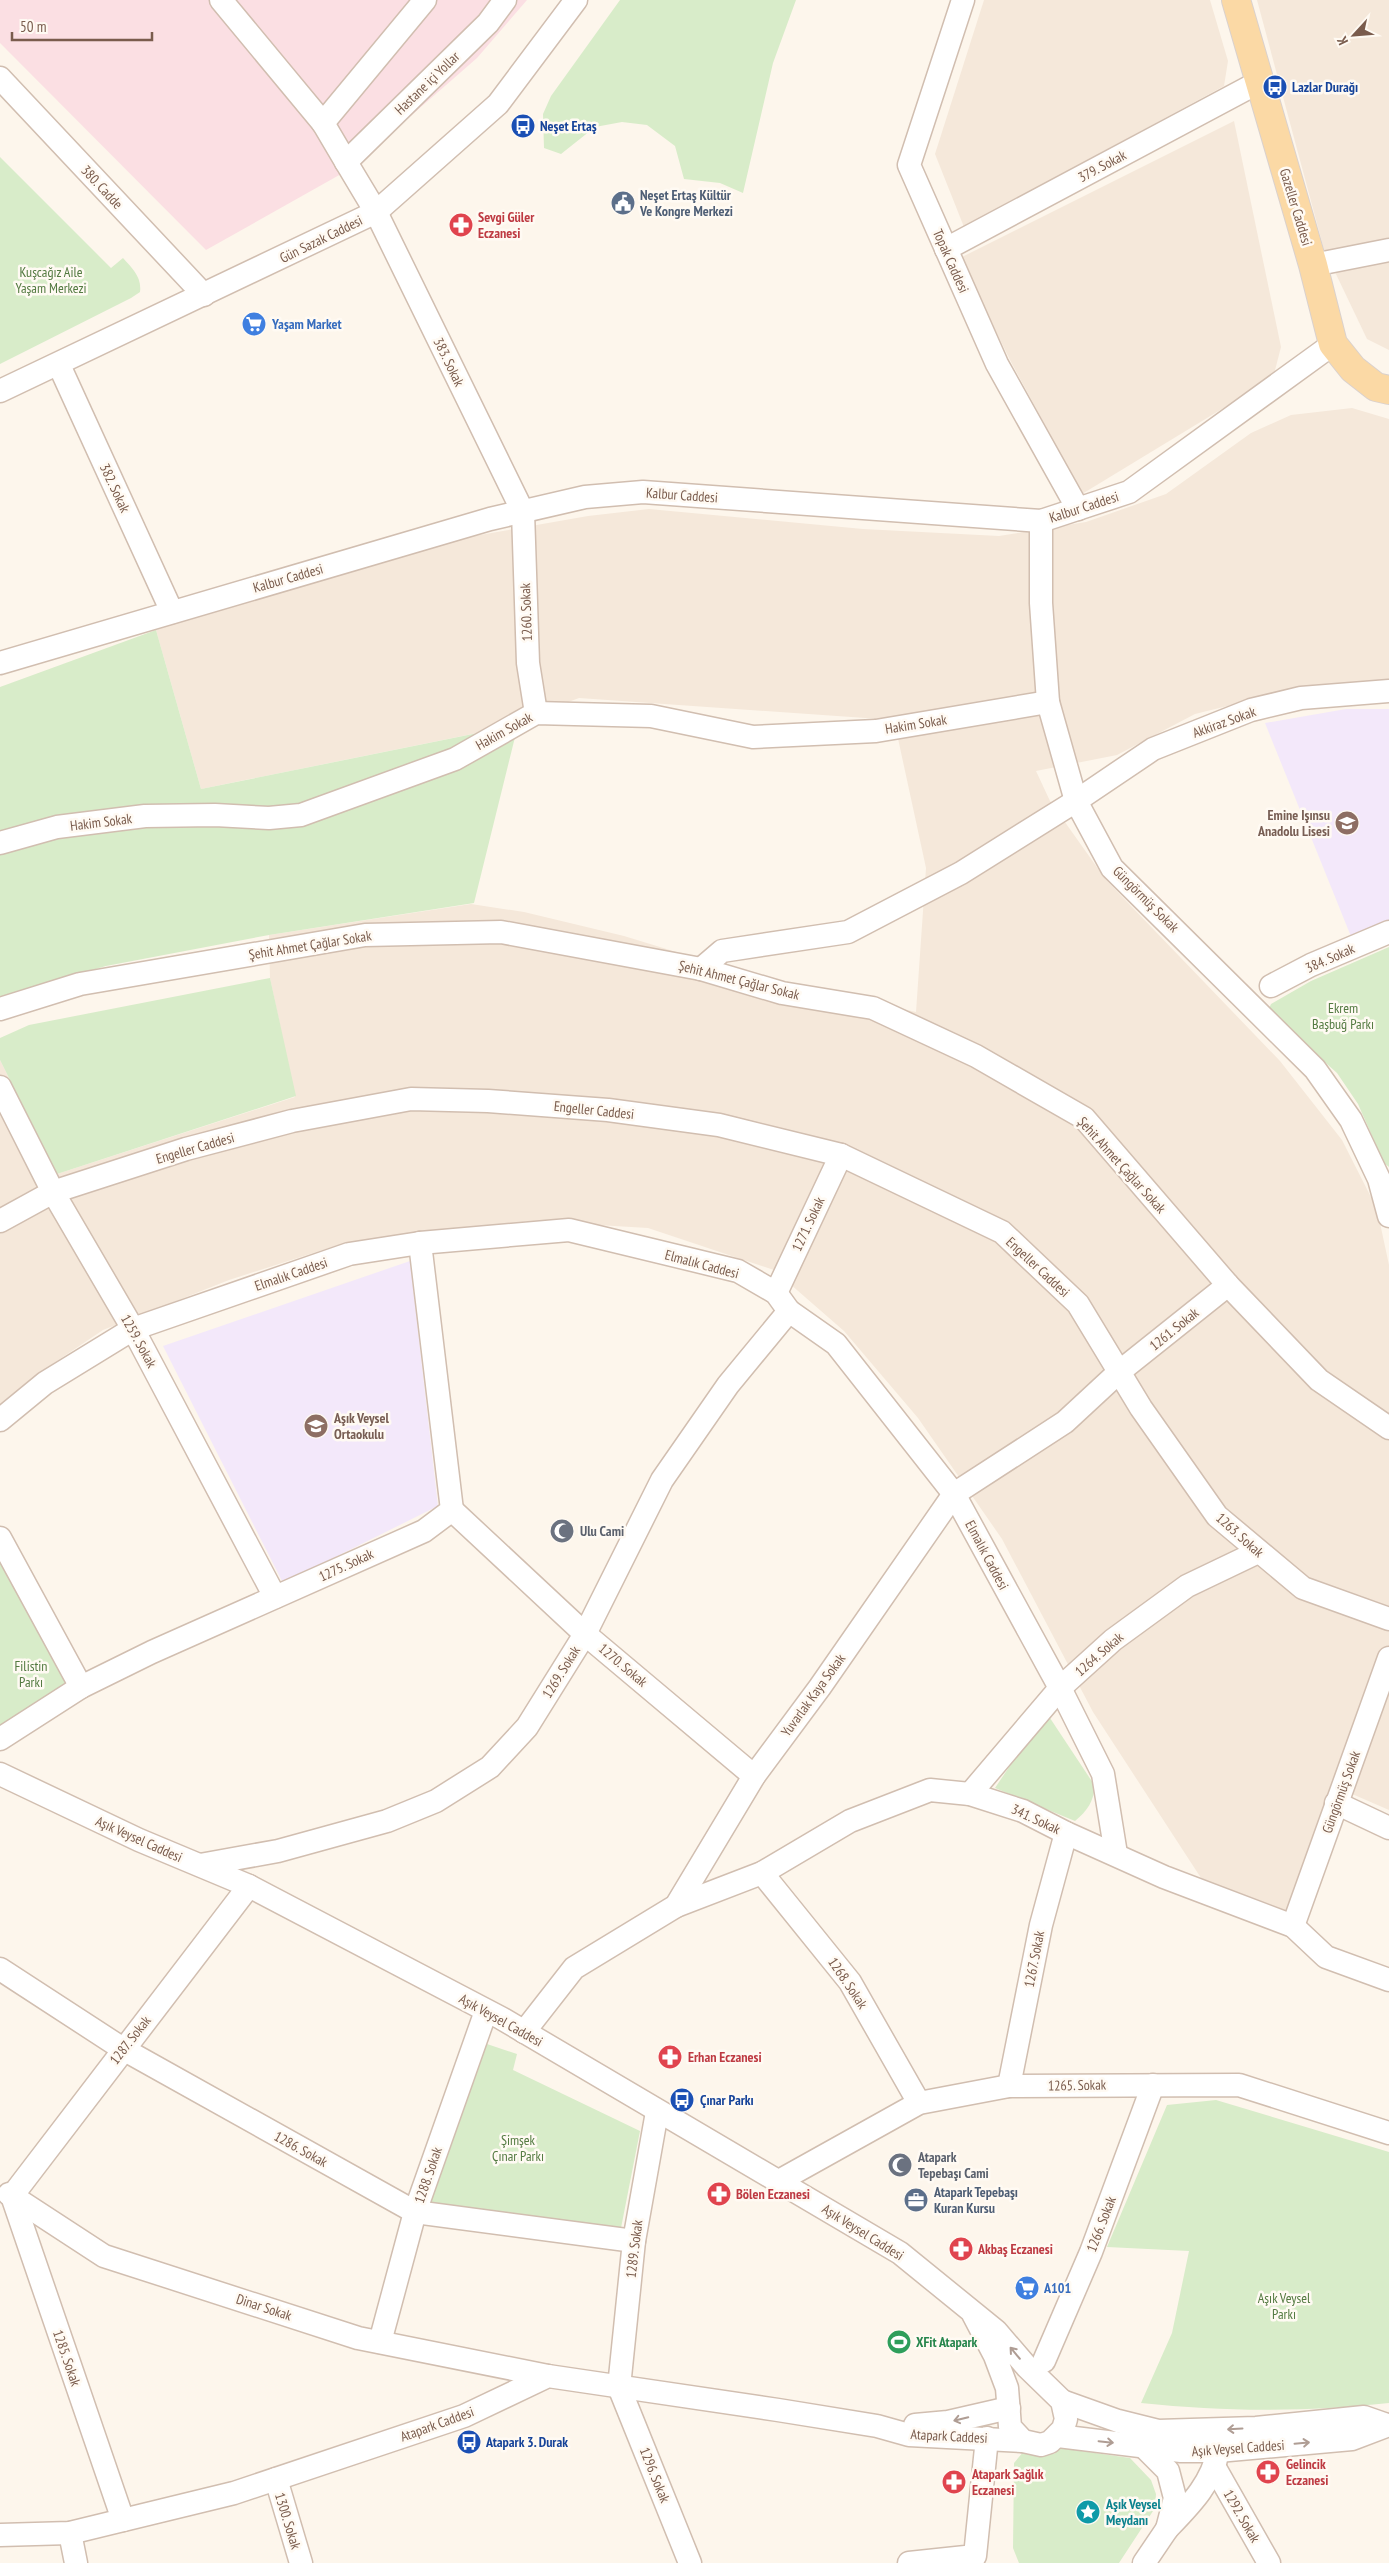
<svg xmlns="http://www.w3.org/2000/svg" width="1389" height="2563" font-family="'PT Sans Narrow',sans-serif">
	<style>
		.residential { fill: #f5e8da }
		.education { fill: #f3e8fa }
		.medical { fill: #fbdfe3 }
		.green { fill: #d8ecc9 }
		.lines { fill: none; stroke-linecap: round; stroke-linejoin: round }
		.minor-casing { stroke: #d1beb0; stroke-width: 25 }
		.major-casing { stroke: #dad1cd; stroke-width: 30 }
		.minor { stroke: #fff; stroke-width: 22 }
		.major { stroke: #fbd9a5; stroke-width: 28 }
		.oneway { stroke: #af9d94 }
		.labels { text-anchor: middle; stroke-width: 5; stroke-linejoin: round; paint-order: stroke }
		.street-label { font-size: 14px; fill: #7a5c4d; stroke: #fffaf3 }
		.transit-label { font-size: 14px; font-weight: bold; fill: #164399; stroke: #fffaf3; text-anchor: start }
		.service-label { font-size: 14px; font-weight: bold; fill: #4e5e75; stroke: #fffaf3; text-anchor: start }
		.health-label { font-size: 14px; font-weight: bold; fill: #be3a42; stroke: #fffaf3; text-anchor: start }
		.park-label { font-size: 14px; fill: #537a41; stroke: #fffaf3 }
		.shop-label { font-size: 14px; font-weight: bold; fill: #366cbe; stroke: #fffaf3; text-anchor: start }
		.education-label { font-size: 14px; font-weight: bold; fill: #785e54; stroke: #fffaf3; text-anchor: end }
		.worship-label { font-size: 14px; font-weight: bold; fill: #5b616d; stroke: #fffaf3; text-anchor: start }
		.leisure-label { font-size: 14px; font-weight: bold; fill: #27864d; stroke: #fffaf3; text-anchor: start }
		.culture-label { font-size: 14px; font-weight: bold; fill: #0d838f; stroke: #fffaf3; text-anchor: start }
	</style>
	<rect width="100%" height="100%" fill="#fdf6ec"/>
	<g class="residential">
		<polygon points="984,0 1210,0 1228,61 1224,86 964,227 935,154"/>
		<polygon points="1257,0 1389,0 1389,243 1326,257"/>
		<polygon points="1234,121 1281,347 1273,378 1082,494 1010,360 960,258"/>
		<polygon points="1389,259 1389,350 1367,339 1335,272"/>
		<polygon points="1352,408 1389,419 1389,681 1313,685 1195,714 1117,755 1036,771 1050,801 1106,880 1280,1061 1342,1140 1377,1209 1389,1265 1389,1810 1336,1787 1285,1914 1201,1878 1093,1712 1002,1539 918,1418 844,1331 774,1270 648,1228 530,1221 338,1245 229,1280 103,1330 42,1371 0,1405 0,1060 57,1174 295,1097 270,978 269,935 471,904 524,912 624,936 735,970 916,1012 926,868 894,720 579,698 497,729 201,789 156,630 388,551 588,516 649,509 863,529 999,536 1086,522 1166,494 1251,433 1291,415"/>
	</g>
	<g class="education">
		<polygon points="1346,709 1389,709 1389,923 1352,939 1265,723"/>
		<polygon points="410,1261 438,1506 283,1583 163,1346"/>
	</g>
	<polygon class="medical" points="0,0 527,0 477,58 350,169 206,250 0,43"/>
	<g class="green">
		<polygon points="620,0 796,0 773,63 743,193 720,183 684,179 675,146 647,125 622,122 595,127 561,154 544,148 543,114 551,96"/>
		<path d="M0,157L111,268L123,258C132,268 142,277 140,292L131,298L0,364Z"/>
		<polygon points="156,630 201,789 518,725 474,903 269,935 106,966 0,997 0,687"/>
		<polygon points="1389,947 1389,1167 1384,1163 1358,1104 1337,1073 1268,1011 1271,1004 1311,981"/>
		<polygon points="270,978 296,1096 57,1174 0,1060 0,1038 29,1025"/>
		<polygon points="0,1553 68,1687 0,1730"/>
		<path d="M1046,1712L1095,1786C1093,1802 1088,1810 1075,1821L995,1788Z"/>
		<polygon points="484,2043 517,2054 513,2070 640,2131 621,2228 436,2206 428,2198"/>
		<path d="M1216,2100L1389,2152V2403C1303,2412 1227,2412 1141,2403L1172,2333L1189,2251L1107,2247L1167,2105Z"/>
		<polygon points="1060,2448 1130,2458 1151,2480 1156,2494 1155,2508 1119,2563 1019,2563 1013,2548 1014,2463 1024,2451 1054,2454"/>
	</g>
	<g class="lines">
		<defs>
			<g id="minor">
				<polyline points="221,0 323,123 346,162 376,212 523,512 528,663 536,713"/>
				<polyline points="963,0 909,165 997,364 1078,509"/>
				<polyline points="0,78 204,295"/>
				<polyline points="323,123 425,0"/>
				<polyline points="346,162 488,23 505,0"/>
				<polyline points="946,249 1259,82"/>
				<polyline points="1313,265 1389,250"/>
				<polyline points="59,365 172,612"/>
				<polyline points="0,391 376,212 498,104 576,0"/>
				<polyline points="1041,521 1041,603 1048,702 1076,801 1112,868 1315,1069 1351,1120 1379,1179 1389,1216"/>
				<polyline points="0,663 490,519 585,497 643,492 1041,521 1129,492 1333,344"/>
				<polyline points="0,843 57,827 145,816 215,815 269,818 301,815 455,759 536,713 651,716 753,737 876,731 1048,702"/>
				<polyline points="701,969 722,951 848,932 961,873 1076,801 1153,749 1251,710 1301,698 1389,691"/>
				<polyline points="1271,986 1311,965 1389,932"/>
				<polyline points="0,1009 80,984 365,935 501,932 701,969 782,993 873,1008 976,1056 1084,1118 1228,1285 1319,1380 1389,1428"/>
				<polyline points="0,1087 53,1192 133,1329 275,1597"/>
				<polyline points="0,1221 53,1192 186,1149 292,1121 411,1099 488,1101 608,1110 719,1125 841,1155 1002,1232 1078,1304 1141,1408 1217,1516 1303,1588 1389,1619"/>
				<polyline points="776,1293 841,1155"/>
				<polyline points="0,1420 45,1383 133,1329 349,1254 420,1243 569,1230 738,1271 776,1293 789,1311 836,1344 954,1494 1060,1688 1103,1774 1116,1854"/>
				<polyline points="452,1510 585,1634 754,1776"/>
				<polyline points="0,1538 81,1687"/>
				<polyline points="0,1739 81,1687 152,1652 424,1531 452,1510 420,1243"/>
				<polyline points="0,1774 139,1840 249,1886 501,2018 900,2253 996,2331 1027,2367 1062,2401 1066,2419 1063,2429 1050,2442 1041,2445 1023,2441 1010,2427 1007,2388 995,2356 973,2314"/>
				<polyline points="970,1794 1060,1688 1113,1640 1187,1586 1258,1552"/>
				<polyline points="1336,1803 1389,1828"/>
				<polyline points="200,1865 278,1851 387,1821 436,1801 490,1767 527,1727 585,1634 662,1480 728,1385 789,1311"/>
				<polyline points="762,1873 850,1982 919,2103"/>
				<polyline points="676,1906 762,1873 850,1821 930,1790 970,1794 1023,1811 1066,1833 1164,1877 1293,1926 1326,1957 1389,1980"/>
				<polyline points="1293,1926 1389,1658"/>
				<polyline points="0,1969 123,2049 415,2212 634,2241"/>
				<polyline points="524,2032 574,1968 676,1906 754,1776 820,1687 954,1494 1065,1422 1119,1372 1228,1285"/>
				<polyline points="1009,2086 1041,1925 1066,1833"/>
				<polyline points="657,2112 634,2241 619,2387 690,2563"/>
				<polyline points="779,2181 919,2103 1009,2086 1239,2085 1389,2133"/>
				<polyline points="9,2194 104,2256 358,2338 548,2376"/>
				<polyline points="380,2342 415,2212 486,2011"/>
				<polyline points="1044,2361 1091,2252 1153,2085"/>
				<polyline points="1062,2401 1118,2421 1158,2431 1256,2428 1364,2417 1387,2425"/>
				<polyline points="915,2425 948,2422 1009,2408"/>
				<polyline points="1058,2436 1181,2451 1218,2451 1352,2439 1389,2425"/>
				<path d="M1143,2446L1168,2471L1175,2498L1167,2529C1189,2506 1212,2484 1218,2451"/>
				<polyline points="1215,2468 1269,2563"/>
				<polyline points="276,2479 301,2563"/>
				<polyline points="123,2520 12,2196 249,1886"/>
				<polyline points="70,2533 76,2563"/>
				<polyline points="0,2535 70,2533 234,2493 464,2416 548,2376 778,2410 877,2426 909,2435 1023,2441"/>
				<polyline points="909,2563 975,2556 987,2438"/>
				<polyline points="1144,2563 1167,2529"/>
			</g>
			<polyline id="major" points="1236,0 1313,265 1333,344 1353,369 1376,387 1389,390"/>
		</defs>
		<use href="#minor" class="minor-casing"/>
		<use href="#major" class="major-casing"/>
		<use href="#minor" class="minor"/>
		<use href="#major" class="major"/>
	</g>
	<defs><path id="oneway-shaft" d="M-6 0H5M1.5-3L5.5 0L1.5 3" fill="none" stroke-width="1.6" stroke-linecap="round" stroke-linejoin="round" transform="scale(1.25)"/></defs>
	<g class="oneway">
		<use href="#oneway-shaft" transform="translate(1015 2353) rotate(-130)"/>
		<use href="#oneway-shaft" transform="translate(961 2419) rotate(166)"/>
		<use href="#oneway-shaft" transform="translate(1235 2429) rotate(177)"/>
		<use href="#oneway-shaft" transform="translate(1106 2442) rotate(6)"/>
		<use href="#oneway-shaft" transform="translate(1302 2443) rotate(-5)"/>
	</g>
	<defs>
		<symbol id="bus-disc" viewBox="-11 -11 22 22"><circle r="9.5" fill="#1a4fb4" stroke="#fffaf3"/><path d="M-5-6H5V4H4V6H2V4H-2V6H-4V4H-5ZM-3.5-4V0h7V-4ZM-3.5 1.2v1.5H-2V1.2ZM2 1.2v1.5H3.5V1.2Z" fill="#fff"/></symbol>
		<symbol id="civic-disc" viewBox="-11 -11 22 22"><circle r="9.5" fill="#5c6f8a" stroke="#fffaf3"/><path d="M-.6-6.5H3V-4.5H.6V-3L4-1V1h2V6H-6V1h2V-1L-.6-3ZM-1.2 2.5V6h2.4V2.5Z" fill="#fff"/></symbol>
		<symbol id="pharmacy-disc" viewBox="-11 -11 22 22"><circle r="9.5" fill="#e0444e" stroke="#fffaf3"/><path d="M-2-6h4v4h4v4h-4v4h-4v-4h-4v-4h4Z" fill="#fff"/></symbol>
		<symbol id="supermarket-disc" viewBox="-11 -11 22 22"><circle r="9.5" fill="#3f7fe0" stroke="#fffaf3"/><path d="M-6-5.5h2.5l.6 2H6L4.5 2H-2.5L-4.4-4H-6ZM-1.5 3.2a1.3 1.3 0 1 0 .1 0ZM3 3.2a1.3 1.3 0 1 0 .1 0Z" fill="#fff"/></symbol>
		<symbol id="school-disc" viewBox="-11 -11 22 22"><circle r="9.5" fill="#8d6e63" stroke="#fffaf3"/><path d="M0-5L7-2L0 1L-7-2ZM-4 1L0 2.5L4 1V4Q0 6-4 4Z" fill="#fff"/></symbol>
		<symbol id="mosque-disc" viewBox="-11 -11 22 22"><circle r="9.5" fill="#6b7280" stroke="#fffaf3"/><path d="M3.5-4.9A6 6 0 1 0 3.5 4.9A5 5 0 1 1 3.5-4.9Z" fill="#fff"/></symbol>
		<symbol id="office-disc" viewBox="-11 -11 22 22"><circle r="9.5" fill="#5c6f8a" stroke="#fffaf3"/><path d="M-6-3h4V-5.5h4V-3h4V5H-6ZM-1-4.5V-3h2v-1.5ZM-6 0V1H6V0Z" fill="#fff"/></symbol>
		<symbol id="stadium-disc" viewBox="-11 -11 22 22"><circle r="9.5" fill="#2e9e5b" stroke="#fffaf3"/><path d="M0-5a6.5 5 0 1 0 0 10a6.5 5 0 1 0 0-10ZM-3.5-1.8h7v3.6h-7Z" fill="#fff"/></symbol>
		<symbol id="sight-disc" viewBox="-11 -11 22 22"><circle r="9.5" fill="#0f9aa8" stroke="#fffaf3"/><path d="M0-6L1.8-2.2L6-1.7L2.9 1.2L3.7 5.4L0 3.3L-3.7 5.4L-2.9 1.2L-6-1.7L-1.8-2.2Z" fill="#fff"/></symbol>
	</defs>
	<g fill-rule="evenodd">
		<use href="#bus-disc" x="1261" y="73" width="28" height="28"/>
		<use href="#bus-disc" x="509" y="112" width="28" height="28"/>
		<use href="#civic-disc" x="609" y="189" width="28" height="28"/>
		<use href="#pharmacy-disc" x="447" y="211" width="28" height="28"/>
		<use href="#supermarket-disc" x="240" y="310" width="28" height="28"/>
		<use href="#school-disc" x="1333" y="809" width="28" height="28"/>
		<use href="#school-disc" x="302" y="1412" width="28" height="28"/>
		<use href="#mosque-disc" x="548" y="1517" width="28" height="28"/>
		<use href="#pharmacy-disc" x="656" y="2043" width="28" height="28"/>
		<use href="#bus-disc" x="668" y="2086" width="28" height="28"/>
		<use href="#mosque-disc" x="886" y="2151" width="28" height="28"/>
		<use href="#pharmacy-disc" x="705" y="2180" width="28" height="28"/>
		<use href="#office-disc" x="902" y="2186" width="28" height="28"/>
		<use href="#pharmacy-disc" x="947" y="2235" width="28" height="28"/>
		<use href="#supermarket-disc" x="1013" y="2274" width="28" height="28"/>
		<use href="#stadium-disc" x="885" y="2328" width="28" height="28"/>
		<use href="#bus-disc" x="455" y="2428" width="28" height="28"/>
		<use href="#pharmacy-disc" x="1254" y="2458" width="28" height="28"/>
		<use href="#pharmacy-disc" x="940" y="2468" width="28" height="28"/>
		<use href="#sight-disc" x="1074" y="2498" width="28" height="28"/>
	</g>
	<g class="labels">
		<g class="street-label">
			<text transform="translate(427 83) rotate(-44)" y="5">Hastane içi Yollar</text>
			<text transform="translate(1102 166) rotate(-28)" y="5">379. Sokak</text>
			<text transform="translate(102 187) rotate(47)" y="5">380. Cadde</text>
			<text transform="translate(1296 207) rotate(73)" y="5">Gazeller Caddesi</text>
			<text transform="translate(321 239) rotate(-26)" y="5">Gün Sazak Caddesi</text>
			<text transform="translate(951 261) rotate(66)" y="5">Topak Caddesi</text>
			<text transform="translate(449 362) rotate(64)" y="5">383. Sokak</text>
			<text transform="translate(115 488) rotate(65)" y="5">382. Sokak</text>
			<text transform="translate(682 495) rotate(4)" y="5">Kalbur Caddesi</text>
			<text transform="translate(1084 507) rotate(-18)" y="5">Kalbur Caddesi</text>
			<text transform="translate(288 578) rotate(-16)" y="5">Kalbur Caddesi</text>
			<text transform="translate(526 612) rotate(-92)" y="5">1260. Sokak</text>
			<text transform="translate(1224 722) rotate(-20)" y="5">Akkiraz Sokak</text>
			<text transform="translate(916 724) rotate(-9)" y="5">Hakim Sokak</text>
			<text transform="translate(504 731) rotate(-29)" y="5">Hakim Sokak</text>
			<text transform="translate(101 822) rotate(-7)" y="5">Hakim Sokak</text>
			<text transform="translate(1146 899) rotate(45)" y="5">Güngörmüş Sokak</text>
			<text transform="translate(310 945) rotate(-9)" y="5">Şehit Ahmet Çağlar Sokak</text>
			<text transform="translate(1330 958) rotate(-24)" y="5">384. Sokak</text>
			<text transform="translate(739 980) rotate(14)" y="5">Şehit Ahmet Çağlar Sokak</text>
			<text transform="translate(594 1110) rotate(6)" y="5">Engeller Caddesi</text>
			<text transform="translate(195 1148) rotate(-16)" y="5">Engeller Caddesi</text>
			<text transform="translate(1122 1165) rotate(48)" y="5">Şehit Ahmet Çağlar Sokak</text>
			<text transform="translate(808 1224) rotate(-65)" y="5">1271. Sokak</text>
			<text transform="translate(702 1264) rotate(15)" y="5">Elmalık Caddesi</text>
			<text transform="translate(1038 1267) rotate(43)" y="5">Engeller Caddesi</text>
			<text transform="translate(291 1274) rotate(-19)" y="5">Elmalık Caddesi</text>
			<text transform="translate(1174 1329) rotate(-39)" y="5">1261. Sokak</text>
			<text transform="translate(139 1341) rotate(61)" y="5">1259. Sokak</text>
			<text transform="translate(1240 1535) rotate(42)" y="5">1263. Sokak</text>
			<text transform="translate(987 1555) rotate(62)" y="5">Elmalık Caddesi</text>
			<text transform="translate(346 1565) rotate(-25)" y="5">1275. Sokak</text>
			<text transform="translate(1099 1654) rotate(-41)" y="5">1264. Sokak</text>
			<text transform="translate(623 1665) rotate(40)" y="5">1270. Sokak</text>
			<text transform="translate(561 1672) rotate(-58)" y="5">1269. Sokak</text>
			<text transform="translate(813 1695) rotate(-54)" y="5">Yuvarlak Kaya Sokak</text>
			<text transform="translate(1341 1792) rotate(-70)" y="5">Güngörmüş Sokak</text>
			<text transform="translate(1036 1819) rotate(25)" y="5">341. Sokak</text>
			<text transform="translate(139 1839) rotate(24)" y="5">Aşık Veysel Caddesi</text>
			<text transform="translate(1034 1959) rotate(-79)" y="5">1267. Sokak</text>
			<text transform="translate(848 1983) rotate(56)" y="5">1268. Sokak</text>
			<text transform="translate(501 2020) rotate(29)" y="5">Aşık Veysel Caddesi</text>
			<text transform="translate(130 2040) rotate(-52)" y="5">1287. Sokak</text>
			<text transform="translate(1077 2085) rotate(-1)" y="5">1265. Sokak</text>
			<text transform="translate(301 2149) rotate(29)" y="5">1286. Sokak</text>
			<text transform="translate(428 2175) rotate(-71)" y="5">1288. Sokak</text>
			<text transform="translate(1101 2224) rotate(-69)" y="5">1266. Sokak</text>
			<text transform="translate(863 2232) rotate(32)" y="5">Aşık Veysel Caddesi</text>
			<text transform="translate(634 2249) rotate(-83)" y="5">1289. Sokak</text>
			<text transform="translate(264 2307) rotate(18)" y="5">Dinar Sokak</text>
			<text transform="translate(67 2358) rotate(71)" y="5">1285. Sokak</text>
			<text transform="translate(437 2424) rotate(-20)" y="5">Atapark Caddesi</text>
			<text transform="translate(949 2436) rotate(3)" y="5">Atapark Caddesi</text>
			<text transform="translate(1238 2448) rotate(-4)" y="5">Aşık Veysel Caddesi</text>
			<text transform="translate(655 2475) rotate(68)" y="5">1296. Sokak</text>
			<text transform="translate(1242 2516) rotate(60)" y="5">1292. Sokak</text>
			<text transform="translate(288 2521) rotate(73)" y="5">1300. Sokak</text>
		</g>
		<g class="transit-label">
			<text x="1292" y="92">Lazlar Durağı</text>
			<text x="540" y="131">Neşet Ertaş</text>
			<text x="700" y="2105">Çınar Parkı</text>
			<text x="486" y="2447">Atapark 3. Durak</text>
		</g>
		<g class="service-label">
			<text x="640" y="200">Neşet Ertaş Kültür<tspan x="640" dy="16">Ve Kongre Merkezi</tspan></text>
			<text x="934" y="2197">Atapark Tepebaşı<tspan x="934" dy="16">Kuran Kursu</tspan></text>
		</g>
		<g class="health-label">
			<text x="478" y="222">Sevgi Güler<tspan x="478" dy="16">Eczanesi</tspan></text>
			<text x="688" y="2062">Erhan Eczanesi</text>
			<text x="736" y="2199">Bölen Eczanesi</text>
			<text x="978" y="2254">Akbaş Eczanesi</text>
			<text x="1286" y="2469">Gelincik<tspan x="1286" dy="16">Eczanesi</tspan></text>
			<text x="972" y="2479">Atapark Sağlık<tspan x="972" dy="16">Eczanesi</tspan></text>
		</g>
		<g class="park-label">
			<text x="51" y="277">Kuşcağız Aile<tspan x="51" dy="16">Yaşam Merkezi</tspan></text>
			<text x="1343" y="1013">Ekrem<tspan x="1343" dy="16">Başbuğ Parkı</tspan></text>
			<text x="31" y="1671">Filistin<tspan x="31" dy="16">Parkı</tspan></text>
			<text x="518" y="2145">Şimşek<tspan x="518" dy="16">Çınar Parkı</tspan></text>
			<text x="1284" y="2303">Aşık Veysel<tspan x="1284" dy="16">Parkı</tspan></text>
		</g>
		<g class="shop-label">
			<text x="272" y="329">Yaşam Market</text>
			<text x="1044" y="2293">A101</text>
		</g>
		<g class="education-label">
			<text x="1330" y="820">Emine Işınsu<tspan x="1330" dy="16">Anadolu Lisesi</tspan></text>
			<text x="334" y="1423" text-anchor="start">Aşık Veysel<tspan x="334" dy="16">Ortaokulu</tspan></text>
		</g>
		<g class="worship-label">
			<text x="580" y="1536">Ulu Cami</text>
			<text x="918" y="2162">Atapark<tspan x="918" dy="16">Tepebaşı Cami</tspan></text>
		</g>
		<g class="leisure-label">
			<text x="916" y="2347">XFit Atapark</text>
		</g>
		<g class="culture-label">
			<text x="1106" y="2509">Aşık Veysel<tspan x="1106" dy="16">Meydanı</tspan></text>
		</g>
	</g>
	<g transform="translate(1354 35) rotate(244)" stroke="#fffaf3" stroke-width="4" paint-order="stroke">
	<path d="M0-4L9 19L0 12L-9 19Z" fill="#7a5c4d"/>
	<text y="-8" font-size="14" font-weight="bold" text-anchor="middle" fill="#7a5c4d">K</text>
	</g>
	<path d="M12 32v8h140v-8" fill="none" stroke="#7a5c4d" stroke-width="2.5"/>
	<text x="20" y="32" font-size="15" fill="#7a5c4d" stroke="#fffaf3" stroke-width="4" paint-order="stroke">50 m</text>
</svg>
